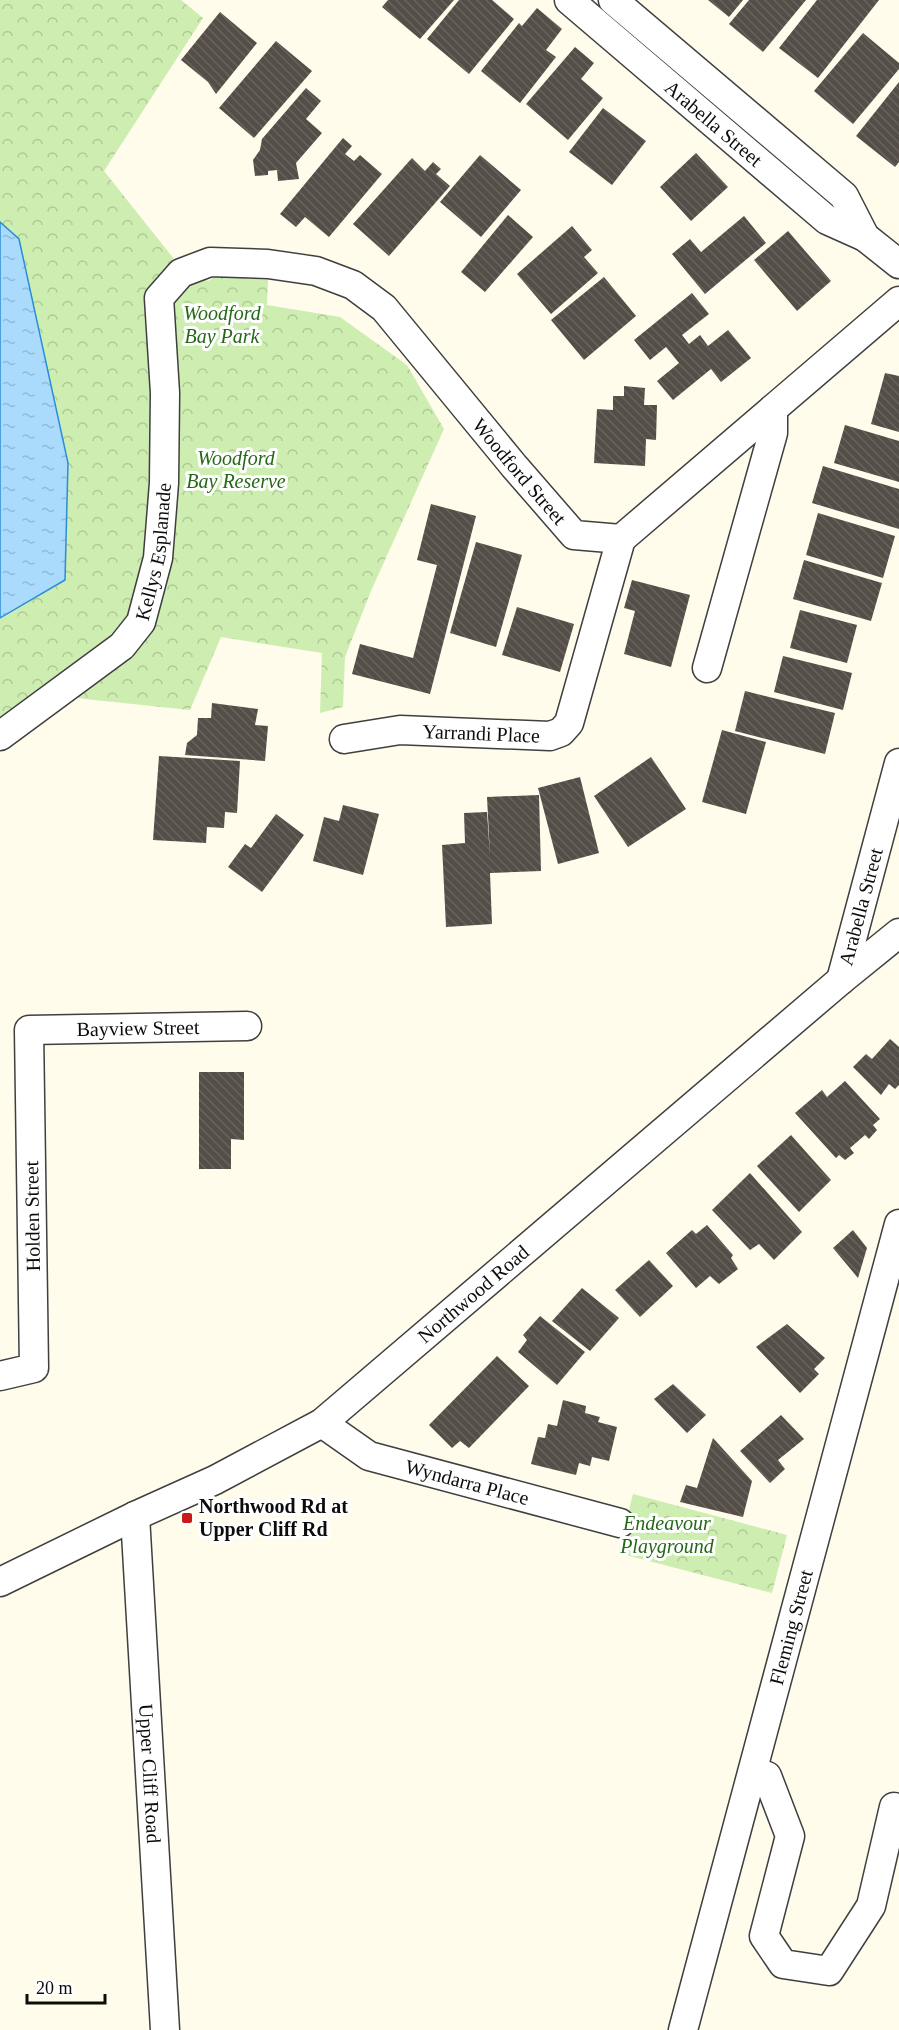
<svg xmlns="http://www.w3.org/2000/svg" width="899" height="2030" font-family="'Times New Roman',serif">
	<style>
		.park { fill: url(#park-crowns) }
		.water { fill: url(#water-ripples); stroke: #2a8dd9; stroke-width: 1.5 }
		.building { fill: url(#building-back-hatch) }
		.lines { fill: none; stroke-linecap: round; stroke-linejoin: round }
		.street-casing { stroke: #3f3f3f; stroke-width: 31 }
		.street { stroke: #fff; stroke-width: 28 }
		.poi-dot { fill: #c81819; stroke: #fff; stroke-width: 2 }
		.labels { text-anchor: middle; stroke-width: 6; stroke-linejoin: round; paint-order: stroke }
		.street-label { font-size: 20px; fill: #0c0c0c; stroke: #fff }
		.park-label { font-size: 20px; font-style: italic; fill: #256917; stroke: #fff }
		.poi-label { font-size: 20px; font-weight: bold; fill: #0c0c0c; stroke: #fff; text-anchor: start }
	</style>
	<defs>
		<pattern id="park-crowns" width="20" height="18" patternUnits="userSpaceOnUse" patternTransform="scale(1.5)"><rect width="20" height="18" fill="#ceedb1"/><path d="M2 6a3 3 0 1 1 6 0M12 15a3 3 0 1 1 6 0" fill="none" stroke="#b0ca97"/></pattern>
		<pattern id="water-ripples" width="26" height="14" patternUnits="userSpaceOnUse" patternTransform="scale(1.5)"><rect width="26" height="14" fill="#aadafc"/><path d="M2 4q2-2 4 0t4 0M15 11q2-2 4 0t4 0" fill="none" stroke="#91bad7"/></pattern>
		<pattern id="building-back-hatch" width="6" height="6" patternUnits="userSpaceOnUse" patternTransform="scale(1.5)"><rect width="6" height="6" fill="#554d47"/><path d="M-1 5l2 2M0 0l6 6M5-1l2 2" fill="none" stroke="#68625d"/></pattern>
	</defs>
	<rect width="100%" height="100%" fill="#fffceb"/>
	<g class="park">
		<polygon points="0,0 181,0 203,18 104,171 178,264 208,281 217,276 268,280 267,305 340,317 407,365 444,429 371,591 345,657 343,707 320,713 322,653 221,637 190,710 85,699 48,692 0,729 0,618 65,580 68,463 19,239 0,222"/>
		<polygon points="633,1494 787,1535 772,1593 618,1553"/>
	</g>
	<polygon class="water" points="0,222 19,239 68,463 65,580 0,618"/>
	<g class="building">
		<polygon points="388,0 454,0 420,39 382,7"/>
		<polygon points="459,0 492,0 514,19 469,74 427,39"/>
		<polygon points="708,0 743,0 729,17"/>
		<polygon points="749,0 806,0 763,52 729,24"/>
		<polygon points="817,0 879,0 818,78 779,48"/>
		<polygon points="537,8 562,29 546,50 556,57 520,103 481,71 519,23 522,26"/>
		<polygon points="220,12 257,43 216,94 208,82 181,60"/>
		<polygon points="863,33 899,63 899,69 853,124 814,91"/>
		<polygon points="276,41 312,71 254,138 219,108"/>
		<polygon points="575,47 594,63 581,79 603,98 568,140 526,104"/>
		<polygon points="899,82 899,162 895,167 856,136"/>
		<polygon points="306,88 321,101 306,119 322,133 296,163 299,179 278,181 277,170 268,171 268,175 255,176 253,160 260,150 262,139"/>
		<polygon points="603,108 646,141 612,185 569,152"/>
		<polygon points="343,138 352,146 345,154 354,161 360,155 382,174 329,237 305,217 296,227 280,214"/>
		<polygon points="696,153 728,187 691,221 660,187"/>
		<polygon points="480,155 521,190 481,237 440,202"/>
		<polygon points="412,158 425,171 433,162 441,169 436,174 450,186 389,256 353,224"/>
		<polygon points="508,215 533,237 485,292 461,272"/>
		<polygon points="744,216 766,243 705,294 672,254 690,239 701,252"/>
		<polygon points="572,226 592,250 584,257 598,273 551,314 517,274"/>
		<polygon points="788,231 831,281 797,311 754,260"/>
		<polygon points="604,277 636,316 584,360 551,320"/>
		<polygon points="692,293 709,314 682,335 689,344 700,335 708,346 728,330 751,358 721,382 711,369 673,400 657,381 679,363 666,347 650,360 634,340"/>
		<polygon points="885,373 899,376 899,432 871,424"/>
		<polygon points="624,386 645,388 644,405 657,405 656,440 646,439 645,466 594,463 597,409 613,410 613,396 624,396"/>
		<polygon points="845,425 899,441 899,482 834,463"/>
		<polygon points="823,466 899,489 899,529 812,503"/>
		<polygon points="431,504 476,516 430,694 352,674 360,644 413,658 437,565 417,560"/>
		<polygon points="818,513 895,536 883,578 806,555"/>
		<polygon points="476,542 522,555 496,647 450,633"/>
		<polygon points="804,560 882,583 871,621 793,599"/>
		<polygon points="632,580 690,595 671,667 624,654 635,611 624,608"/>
		<polygon points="517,607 574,624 560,672 502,655"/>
		<polygon points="800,610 857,625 847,663 790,648"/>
		<polygon points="783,656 852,673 843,710 774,692"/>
		<polygon points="745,691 835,713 825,754 735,731"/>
		<polygon points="212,703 258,709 255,725 268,726 265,761 185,755 187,743 197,735 198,718 211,718"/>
		<polygon points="722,730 766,742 746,814 702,802"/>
		<polygon points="159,756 240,761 237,813 225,812 224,828 207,827 206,843 153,840"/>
		<polygon points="651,757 686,809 628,847 594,796"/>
		<polygon points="580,777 599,853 558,864 538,788"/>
		<polygon points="539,795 541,871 490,873 492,924 446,927 442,845 465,843 464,813 487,812 490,856 487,797"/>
		<polygon points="343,805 379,814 363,875 313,861 324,817 339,821"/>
		<polygon points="276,814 304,835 262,892 228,867 245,844 251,848"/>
		<polygon points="890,1039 899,1047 899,1085 895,1089 889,1084 881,1095 853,1067 866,1054 872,1059"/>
		<polygon points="199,1072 244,1072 244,1140 231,1139 231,1169 199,1169"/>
		<polygon points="845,1081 880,1119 873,1125 877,1130 869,1139 865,1135 850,1148 854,1153 845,1160 839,1155 836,1158 795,1113 822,1090 827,1097"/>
		<polygon points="791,1135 831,1180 799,1212 757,1166"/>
		<polygon points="750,1173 802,1232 774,1260 759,1244 750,1250 712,1210"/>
		<polygon points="707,1225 733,1255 731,1258 738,1269 719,1284 710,1276 696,1288 666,1253 692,1230 696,1234"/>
		<polygon points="853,1230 867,1248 858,1278 833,1248"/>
		<polygon points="649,1260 673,1286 640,1317 615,1290"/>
		<polygon points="582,1288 619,1318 590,1351 552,1321"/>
		<polygon points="540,1316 585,1352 557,1385 518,1352 527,1340 523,1335"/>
		<polygon points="787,1324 825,1358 814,1369 819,1374 800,1393 756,1347"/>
		<polygon points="497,1356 529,1386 469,1448 460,1441 452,1448 429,1425"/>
		<polygon points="673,1384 706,1415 687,1433 654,1399"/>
		<polygon points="563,1400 586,1406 585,1413 600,1417 598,1422 617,1427 609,1461 592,1457 590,1466 579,1463 576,1475 531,1464 538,1437 545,1438 548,1424 557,1426"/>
		<polygon points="781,1415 804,1439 778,1460 785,1469 770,1483 740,1451"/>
		<polygon points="713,1438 752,1481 743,1517 680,1502 686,1485 697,1488"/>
	</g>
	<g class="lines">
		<defs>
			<g id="street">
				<path id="s1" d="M569,0L827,220L865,237L899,264"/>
				<polyline points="613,0 844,196 865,237"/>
				<polyline points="707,668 773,433 773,409"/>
				<path id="s2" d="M0,736L122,646L141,622L158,558L164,483L165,393L159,298L181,273L210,262L268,264L316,271L353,285L384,308L514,466L574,535L621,539L899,301"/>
				<path id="s3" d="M344,739L400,730L550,736L561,732L569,723L621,539"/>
				<path id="s4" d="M841,980L899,763"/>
				<path id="s5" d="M0,1376L34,1368L29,1030L247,1026"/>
				<path id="s6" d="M322,1423L369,1456L620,1523"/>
				<path id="s7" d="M135,1516L165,2030"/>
				<path id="s8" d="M0,1582L135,1516L215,1480L322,1423L841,980L899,933"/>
				<polyline points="753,1771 767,1776 790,1836 764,1936 783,1964 829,1971 871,1906 894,1807"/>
				<path id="s9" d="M683,2030L899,1224"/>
			</g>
		</defs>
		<use href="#street" class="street-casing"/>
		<use href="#street" class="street"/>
	</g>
	<rect class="poi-dot" x="181" y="1512" width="12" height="12" rx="3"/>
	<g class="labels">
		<g class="street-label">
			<text dy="7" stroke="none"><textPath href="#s1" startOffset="190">Arabella Street</textPath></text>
			<text dy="7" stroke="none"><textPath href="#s2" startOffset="970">Woodford Street</textPath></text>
			<text dy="7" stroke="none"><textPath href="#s2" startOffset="254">Kellys Esplanade</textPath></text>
			<text dy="7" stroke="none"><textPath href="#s3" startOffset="138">Yarrandi Place</textPath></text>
			<text dy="7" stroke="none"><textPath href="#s4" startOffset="76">Arabella Street</textPath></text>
			<text dy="7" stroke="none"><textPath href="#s5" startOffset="482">Bayview Street</textPath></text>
			<text transform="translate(32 1216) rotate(-91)" y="7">Holden Street</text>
			<text dy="7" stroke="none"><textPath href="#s8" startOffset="558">Northwood Road</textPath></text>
			<text dy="7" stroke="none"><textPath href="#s6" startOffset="159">Wyndarra Place</textPath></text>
			<text dy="7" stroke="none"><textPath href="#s9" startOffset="417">Fleming Street</textPath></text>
			<text dy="7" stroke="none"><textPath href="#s7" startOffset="258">Upper Cliff Road</textPath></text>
		</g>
		<g class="park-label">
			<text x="222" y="320">Woodford<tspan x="222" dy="23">Bay Park</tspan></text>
			<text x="236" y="465">Woodford<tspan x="236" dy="23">Bay Reserve</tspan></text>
			<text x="667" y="1530">Endeavour<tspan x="667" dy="23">Playground</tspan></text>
		</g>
		<g class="poi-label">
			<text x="199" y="1513">Northwood Rd at<tspan x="199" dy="23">Upper Cliff Rd</tspan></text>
		</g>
	</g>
	<path d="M27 1994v9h78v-9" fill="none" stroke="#0c0c0c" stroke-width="3"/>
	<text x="36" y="1994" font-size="18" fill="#0c0c0c" stroke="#ffffff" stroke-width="4.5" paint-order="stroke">20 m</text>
</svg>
